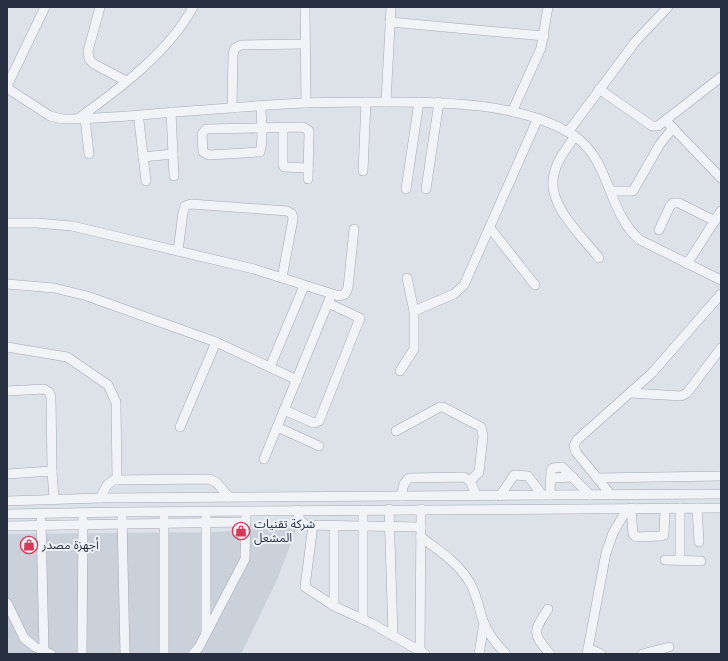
<svg xmlns="http://www.w3.org/2000/svg" width="728" height="661" font-family="'Fira Sans','Noto Sans Arabic',sans-serif">
	<style>
		.built { fill: #cbd1db }
		.lines { fill: none; stroke-linecap: round; stroke-linejoin: round }
		.minor-casing { stroke: #a2a9b3; stroke-width: 10 }
		.minor { stroke: #f1f3f7; stroke-width: 9 }
		.labels { text-anchor: middle; stroke-width: 4; stroke-linejoin: round; paint-order: stroke }
		.poi-label { font-size: 12px; fill: #263041; stroke: #edf1f6; text-anchor: start }
	</style>
	<rect width="100%" height="100%" fill="#dde2e9"/>
	<polygon class="built" points="298,525 277,580 241,654 7,654 7,534 217,532"/>
	<g class="lines">
		<defs>
			<g id="minor">
				<polyline points="100,7 88,51 89,59 94,64 126,81"/>
				<polyline points="305,7 306,103"/>
				<polyline points="390,22 544,36"/>
				<polyline points="7,86 45,7"/>
				<path d="M7,88L50,116L63,119C100,119 138,115 176,112C218,109 261,105 304,103C330,102 356,102 382,102C442,102 521,102 573,135C611,159 607,213 640,240L721,280"/>
				<polyline points="599,89 652,126 658,126 721,77"/>
				<polyline points="386,102 391,7"/>
				<path d="M261,106C261,120 264,138 260,152L209,155L203,152L202,134L206,129L303,127L309,131L308,179"/>
				<polyline points="232,108 233,54 235,48 241,45 305,44"/>
				<polyline points="171,112 174,176"/>
				<polyline points="512,112 541,48 548,7"/>
				<path d="M79,118C119,89 169,52 193,7"/>
				<polyline points="85,118 89,154"/>
				<polyline points="139,121 146,181"/>
				<polyline points="669,124 721,178"/>
				<polyline points="283,128 283,165 284,167 308,168"/>
				<polyline points="568,132 635,42 668,7"/>
				<path d="M575,136C567,148 557,160 554,174C546,204 581,235 599,258"/>
				<polyline points="143,157 173,154"/>
				<polyline points="363,171 366,102"/>
				<polyline points="406,189 419,102"/>
				<polyline points="426,189 439,102"/>
				<polyline points="611,191 633,191 660,144 673,128"/>
				<polyline points="7,223 37,223 72,226 254,269 339,296 345,294 348,288 354,229"/>
				<polyline points="490,228 535,285"/>
				<polyline points="659,230 670,206 673,203 679,203 715,221"/>
				<polyline points="178,251 183,212 185,206 191,204 287,211 292,214 293,219 282,278"/>
				<polyline points="687,264 721,211"/>
				<polyline points="407,278 414,311"/>
				<polyline points="7,284 54,288 87,296 216,342 297,380"/>
				<polyline points="7,347 67,357 108,385 116,402 117,480"/>
				<polyline points="270,367 304,286"/>
				<polyline points="400,371 414,349 414,311 454,294 464,285 538,118"/>
				<polyline points="7,391 44,389 49,392 51,397 52,471"/>
				<polyline points="631,393 681,396 687,393 721,348"/>
				<polyline points="284,410 314,423 319,421 360,318 328,303"/>
				<polyline points="180,427 216,342"/>
				<polyline points="277,427 319,446"/>
				<polyline points="396,431 440,407 443,407 481,427 483,436 479,472 470,481"/>
				<polyline points="264,459 330,298"/>
				<polyline points="7,474 52,471 54,499"/>
				<polyline points="551,478 573,477"/>
				<polyline points="597,478 721,476"/>
				<polyline points="550,495 551,470 553,468 562,467 590,495"/>
				<polyline points="611,495 576,452 574,446 577,440 652,373 721,294"/>
				<polyline points="401,496 404,484 409,478 464,477 470,481 477,496"/>
				<polyline points="500,496 514,475 528,476 542,495"/>
				<polyline points="100,498 107,485 114,480 209,479 216,482 229,497"/>
				<polyline points="7,501 100,498 721,494"/>
				<polyline points="631,508 633,534 636,537 661,536 664,535 665,508"/>
				<polyline points="680,508 680,560"/>
				<polyline points="697,508 699,542"/>
				<polyline points="389,509 393,636"/>
				<polyline points="297,510 300,520 305,525 421,527"/>
				<polyline points="7,514 122,512 721,508"/>
				<polyline points="122,517 125,654"/>
				<polyline points="164,517 164,654"/>
				<polyline points="41,520 44,651"/>
				<polyline points="313,525 305,587 334,606 371,623 425,654"/>
				<polyline points="7,526 246,522"/>
				<polyline points="334,526 334,606"/>
				<path d="M421,537C439,551 459,563 470,583C477,595 479,609 483,621C488,634 497,645 506,654"/>
				<polyline points="665,560 701,561"/>
				<polyline points="7,603 24,638 35,647 51,654"/>
				<path d="M548,609C533,632 532,633 550,654"/>
				<polyline points="363,619 363,510"/>
				<polyline points="206,633 206,517"/>
				<polyline points="588,648 601,654"/>
				<polyline points="420,651 421,509"/>
				<polyline points="82,654 83,519"/>
				<polyline points="193,654 199,647 245,559 246,516"/>
				<polyline points="479,654 484,623"/>
				<polyline points="587,654 606,553 613,533 627,509"/>
				<polyline points="642,654 669,647"/>
			</g>
		</defs>
		<use href="#minor" class="minor-casing"/>
		<use href="#minor" class="minor"/>
	</g>
	<defs>
		<symbol id="shop-ring" viewBox="-11 -11 22 22"><circle r="9.5" fill="#edf1f6" stroke="#d93756" stroke-width="1.5"/><path d="M-5-2.5h2.3a2.7 3.5 0 0 1 5.4 0H5L5.5 6h-11ZM-1.5-2.5h3a1.5 2.3 0 0 0-3 0Z" fill="#d93756"/></symbol>
	</defs>
	<g fill-rule="evenodd">
		<use href="#shop-ring" x="231" y="521" width="20" height="20"/>
		<use href="#shop-ring" x="19" y="535" width="20" height="20"/>
	</g>
	<g class="labels">
		<g class="poi-label">
			<text x="254" y="528">شركة تقنيات<tspan x="254" dy="14">المشعل</tspan></text>
			<text x="42" y="549">أجهزة مصدر</text>
		</g>
	</g>
	<rect width="728" height="661" fill="none" stroke="#263041" stroke-width="16"/>
</svg>
